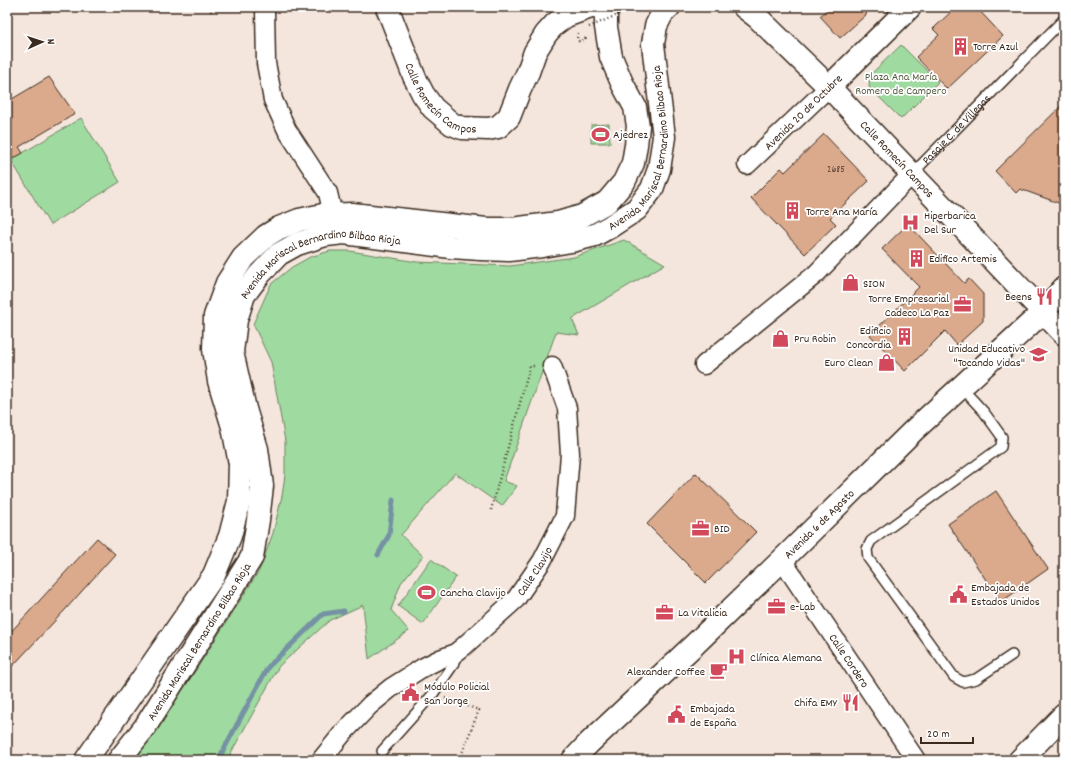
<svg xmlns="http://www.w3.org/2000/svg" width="1071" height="767" font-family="Dekko,sans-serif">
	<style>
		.green { fill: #9fdaa0; stroke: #6d825f }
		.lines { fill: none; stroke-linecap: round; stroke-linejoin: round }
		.stream { stroke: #7592a4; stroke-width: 5 }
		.building { fill: #dbaa8d; stroke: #3b2a1e }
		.lane-casing { stroke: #3b2a1e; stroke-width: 12 }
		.street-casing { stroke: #3b2a1e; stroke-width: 21 }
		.secondary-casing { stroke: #3b2a1e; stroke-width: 25 }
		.primary-casing { stroke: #3b2a1e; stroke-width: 25 }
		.path { stroke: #3b2a1e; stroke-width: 2.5; stroke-dasharray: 1 3; stroke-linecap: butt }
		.lane { stroke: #fff; stroke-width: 9 }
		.street { stroke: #fff; stroke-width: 18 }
		.secondary { stroke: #fff; stroke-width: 22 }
		.primary { stroke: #fff; stroke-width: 22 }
		.path-bridge { stroke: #3b2a1e; stroke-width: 2.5; stroke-dasharray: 1 3; stroke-linecap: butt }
		.labels { text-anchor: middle; stroke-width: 3.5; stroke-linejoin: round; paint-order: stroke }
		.number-label { font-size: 10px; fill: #634a3a }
		.poi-label { font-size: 12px; fill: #3b2a1e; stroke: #fff; text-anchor: start }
		.park-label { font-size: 12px; fill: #595f45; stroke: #fff }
		.street-label { font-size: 12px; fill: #3b2a1e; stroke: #fff }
	</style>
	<rect width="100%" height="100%" fill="#f4e6dd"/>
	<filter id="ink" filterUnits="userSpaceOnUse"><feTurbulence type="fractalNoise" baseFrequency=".025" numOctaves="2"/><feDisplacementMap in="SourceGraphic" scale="8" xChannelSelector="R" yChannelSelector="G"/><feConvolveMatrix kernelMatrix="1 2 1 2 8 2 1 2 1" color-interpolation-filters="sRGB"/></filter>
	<g filter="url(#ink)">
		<g class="green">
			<polygon points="901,45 938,82 901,119 869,87 870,75"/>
			<polygon points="81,118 120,182 50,225 11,160"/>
			<polygon points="609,124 610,143 591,143 591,125"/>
			<polygon points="624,240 665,264 572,319 579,335 556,332 504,481 517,486 502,506 455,473 401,535 423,556 401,583 391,610 409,631 369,659 363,605 330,620 279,666 227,760 135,760 192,676 259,571 273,533 282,496 285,475 285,441 271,362 253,324 271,284 292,267 310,257 330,251 350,251 417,262 510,266 574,257"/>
			<polygon points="431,559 456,577 423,624 398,606"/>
		</g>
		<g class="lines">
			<g class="stream">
				<polyline points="378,555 389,535 393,500"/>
				<polyline points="218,760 268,667 323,614 344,611"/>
			</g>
		</g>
		<g class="building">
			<polygon points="830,7 860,7 867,14 840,38 820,16"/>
			<polygon points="956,7 976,7 1003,36 947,89 916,57 939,35 933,29"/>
			<polygon points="49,77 75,114 19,147 23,153 7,162 7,102"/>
			<polygon points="1064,103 1064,205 1020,189 1016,193 995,171"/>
			<polygon points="824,134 869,181 830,218 836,224 805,254 751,198 781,168 785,172"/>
			<polygon points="908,224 964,283 969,279 983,294 983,321 957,345 945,331 905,371 870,335 919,287 882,249"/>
			<polygon points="696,473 756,532 706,583 647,524"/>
			<polygon points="996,491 1048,569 1001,602 948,524"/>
			<polygon points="97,538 115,554 65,610 7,672 7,636"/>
		</g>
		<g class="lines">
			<defs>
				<g id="lane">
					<path id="s1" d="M912,174L1064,19"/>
					<polyline points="961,387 984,412 1002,437 1001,447 871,541 867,549 868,558 954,677 963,682 976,679 1012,655"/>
					<polyline points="382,751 433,694 453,665 455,659 454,654"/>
				</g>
				<g id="street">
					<polyline points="265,10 266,63 273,100 287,130 328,193 331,206 323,215"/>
					<polyline points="747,165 829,87"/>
					<polyline points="704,365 816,274 912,174"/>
					<path id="s2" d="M782,560L916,760"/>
					<path id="s3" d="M321,760L343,733L370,705L392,687L422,668L440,659L454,654L463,647L516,599L542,561L565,516L570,454L567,408L552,366"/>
				</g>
				<g id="secondary">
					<path id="s4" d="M387,7L414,76L423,94L433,108L452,124L462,128L488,129L498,127L509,117L520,89L528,72L535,52L546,34L555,24L566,16L591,7"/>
					<path id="s5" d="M744,7L757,17L829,87L1064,334"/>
					<polyline points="829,87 910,7"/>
					<polyline points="86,760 214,575 230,536 239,501 240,464 233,427 219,381 214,349 215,316 227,283 243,258 266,236 279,228 299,220 323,215 352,214 486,229 512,229 558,223 582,216 607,202 624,182 633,163 636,145 638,126 635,107 622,83 611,57 606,27 606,7"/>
					<path id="s6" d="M119,760L145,727L252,557L258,520L262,486L257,449L245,409L232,352L236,320L244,295L259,275L279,254L297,244L319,237L326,235L344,233L451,247L481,249L509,250L542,246L571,241L595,235L611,226L637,209L652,189L659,169L664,137L653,44L656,26L662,14L669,7"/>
				</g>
				<g id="primary">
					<path id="s7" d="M573,760L589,743L694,645L782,560L913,431L1043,312L1064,288"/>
					<polyline points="1020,760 1064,715"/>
				</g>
			</defs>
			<use href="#lane" class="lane-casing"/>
			<use href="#street" class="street-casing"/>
			<use href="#secondary" class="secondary-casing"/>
			<use href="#primary" class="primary-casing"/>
			<g class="path">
				<polyline points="210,7 211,12"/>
				<polyline points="578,33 577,38 579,41 585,40 586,36"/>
				<polyline points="491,510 530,366 536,366"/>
				<polyline points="445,698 479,710 462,753 468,760"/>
			</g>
			<use href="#lane" class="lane"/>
			<use href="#street" class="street"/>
			<use href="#secondary" class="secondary"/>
			<use href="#primary" class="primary"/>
			<polyline class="path-bridge" points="589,27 636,7"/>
		</g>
	</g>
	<defs>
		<symbol id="building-bare" viewBox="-9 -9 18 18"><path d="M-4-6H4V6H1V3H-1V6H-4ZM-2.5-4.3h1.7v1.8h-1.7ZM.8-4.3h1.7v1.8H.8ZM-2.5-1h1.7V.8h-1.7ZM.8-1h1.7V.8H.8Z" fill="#d1495b" stroke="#fff" stroke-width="2.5" paint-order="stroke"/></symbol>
		<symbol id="stadium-bare" viewBox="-9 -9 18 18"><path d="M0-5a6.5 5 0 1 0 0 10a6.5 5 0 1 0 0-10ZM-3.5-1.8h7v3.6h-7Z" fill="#d1495b" stroke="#fff" stroke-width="2.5" paint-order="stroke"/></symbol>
		<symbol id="hospital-bare" viewBox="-9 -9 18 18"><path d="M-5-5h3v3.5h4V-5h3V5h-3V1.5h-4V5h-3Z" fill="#d1495b" stroke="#fff" stroke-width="2.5" paint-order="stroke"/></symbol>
		<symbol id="shop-bare" viewBox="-9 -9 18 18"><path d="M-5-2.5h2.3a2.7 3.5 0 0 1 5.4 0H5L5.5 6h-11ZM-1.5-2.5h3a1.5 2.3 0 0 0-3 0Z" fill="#d1495b" stroke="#fff" stroke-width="2.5" paint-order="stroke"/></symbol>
		<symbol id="restaurant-bare" viewBox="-9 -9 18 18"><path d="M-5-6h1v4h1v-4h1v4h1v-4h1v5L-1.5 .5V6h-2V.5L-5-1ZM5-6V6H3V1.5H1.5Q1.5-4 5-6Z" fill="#d1495b" stroke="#fff" stroke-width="2.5" paint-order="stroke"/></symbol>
		<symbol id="office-bare" viewBox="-9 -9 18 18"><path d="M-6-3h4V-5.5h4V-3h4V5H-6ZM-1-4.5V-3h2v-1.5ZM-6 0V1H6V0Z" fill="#d1495b" stroke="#fff" stroke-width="2.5" paint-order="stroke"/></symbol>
		<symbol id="school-bare" viewBox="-9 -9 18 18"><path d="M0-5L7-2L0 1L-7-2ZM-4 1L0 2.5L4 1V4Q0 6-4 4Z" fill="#d1495b" stroke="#fff" stroke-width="2.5" paint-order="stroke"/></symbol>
		<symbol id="civic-bare" viewBox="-9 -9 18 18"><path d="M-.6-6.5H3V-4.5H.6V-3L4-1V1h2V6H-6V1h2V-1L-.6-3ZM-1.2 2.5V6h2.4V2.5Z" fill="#d1495b" stroke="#fff" stroke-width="2.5" paint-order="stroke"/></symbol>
		<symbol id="cafe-bare" viewBox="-9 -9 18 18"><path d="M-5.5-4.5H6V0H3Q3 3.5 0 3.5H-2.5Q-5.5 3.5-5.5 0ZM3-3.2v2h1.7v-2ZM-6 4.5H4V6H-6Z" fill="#d1495b" stroke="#fff" stroke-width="2.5" paint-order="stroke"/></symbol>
	</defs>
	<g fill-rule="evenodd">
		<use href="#building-bare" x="948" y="34" width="25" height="25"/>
		<use href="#stadium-bare" x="588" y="122" width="25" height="25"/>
		<use href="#building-bare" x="780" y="198" width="25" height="25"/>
		<use href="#hospital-bare" x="898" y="210" width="25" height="25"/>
		<use href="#building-bare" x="904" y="246" width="25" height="25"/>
		<use href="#shop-bare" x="838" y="270" width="25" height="25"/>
		<use href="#restaurant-bare" x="1032" y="284" width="25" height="25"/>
		<use href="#office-bare" x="950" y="292" width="25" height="25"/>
		<use href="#building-bare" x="892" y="324" width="25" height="25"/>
		<use href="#shop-bare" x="768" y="326" width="25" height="25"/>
		<use href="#school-bare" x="1026" y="342" width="25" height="25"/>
		<use href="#shop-bare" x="874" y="350" width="25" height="25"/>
		<use href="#office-bare" x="688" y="516" width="25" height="25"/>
		<use href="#stadium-bare" x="414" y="580" width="25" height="25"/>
		<use href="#civic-bare" x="946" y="582" width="25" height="25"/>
		<use href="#office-bare" x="764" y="594" width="25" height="25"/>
		<use href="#office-bare" x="652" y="600" width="25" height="25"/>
		<use href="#hospital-bare" x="724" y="644" width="25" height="25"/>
		<use href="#cafe-bare" x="706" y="658" width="25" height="25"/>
		<use href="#civic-bare" x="398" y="680" width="25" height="25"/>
		<use href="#restaurant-bare" x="838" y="690" width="25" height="25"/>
		<use href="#civic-bare" x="664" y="702" width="25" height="25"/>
	</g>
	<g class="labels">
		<g class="number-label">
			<text x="836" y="172">2685</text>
		</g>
		<g class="poi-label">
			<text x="973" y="50">Torre Azul</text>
			<text x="613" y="138">Ajedrez</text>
			<text x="806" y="215">Torre Ana María</text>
			<text x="924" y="219">Hiperbarica<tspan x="924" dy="14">Del Sur</tspan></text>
			<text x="929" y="262">Edifico Artemis</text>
			<text x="863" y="287">SION</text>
			<text x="1032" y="300" text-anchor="end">Beens</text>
			<text x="949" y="302" text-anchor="end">Torre Empresarial<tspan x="949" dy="14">Cadeco La Paz</tspan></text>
			<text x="891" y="334" text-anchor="end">Edificio<tspan x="891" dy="14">Concordia</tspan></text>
			<text x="794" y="342">Pru Robin</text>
			<text x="1025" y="352" text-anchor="end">Unidad Educativo<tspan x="1025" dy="14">"Tocando Vidas"</tspan></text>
			<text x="873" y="366" text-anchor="end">Euro Clean</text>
			<text x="714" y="532">BID</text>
			<text x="971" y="591">Embajada de<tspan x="971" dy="14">Estados Unidos</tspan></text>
			<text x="440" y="596">Cancha Clavijo</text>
			<text x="790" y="610">e-Lab</text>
			<text x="678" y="616">La Vitalicia</text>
			<text x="750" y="661">Clínica Alemana</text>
			<text x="705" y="675" text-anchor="end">Alexander Coffee</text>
			<text x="424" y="690">Módulo Policial<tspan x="424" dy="14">San Jorge</tspan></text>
			<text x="837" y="706" text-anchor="end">Chifa EMY</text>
			<text x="690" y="712">Embajada<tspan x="690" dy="14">de España</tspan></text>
		</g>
		<g class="park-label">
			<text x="901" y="80">Plaza Ana María<tspan x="901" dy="14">Romero de Campero</tspan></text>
		</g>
		<g class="street-label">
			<text dy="4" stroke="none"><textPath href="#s4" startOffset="111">Calle Romecín Campos</textPath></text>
			<text transform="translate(803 112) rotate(-44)" y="4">Avenida 20 de Octubre</text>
			<text dy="4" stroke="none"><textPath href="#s1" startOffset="63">Pasaje C. de Villegas</textPath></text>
			<text dy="4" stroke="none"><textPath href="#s6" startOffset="995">Avenida Mariscal Bernardino Bilbao Rioja</textPath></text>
			<text dy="4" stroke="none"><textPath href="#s5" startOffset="216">Calle Romecín Campos</textPath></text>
			<text dy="4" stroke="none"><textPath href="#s6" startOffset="599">Avenida Mariscal Bernardino Bilbao Rioja</textPath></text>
			<text dy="4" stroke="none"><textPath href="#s7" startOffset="341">Avenida 6 de Agosto</textPath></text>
			<text dy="4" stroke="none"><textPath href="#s3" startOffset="289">Calle Clavijo</textPath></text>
			<text dy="4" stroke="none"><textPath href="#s6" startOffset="143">Avenida Mariscal Bernardino Bilbao Rioja</textPath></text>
			<text dy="4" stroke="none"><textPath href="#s2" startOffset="121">Calle Cordero</textPath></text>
		</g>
	</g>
	<rect width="1071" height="767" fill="none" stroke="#fff" stroke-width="24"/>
	<rect x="12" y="12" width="1047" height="743" fill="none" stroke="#3b2a1e" stroke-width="1.5" filter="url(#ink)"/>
	<g transform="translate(42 42) rotate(87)" stroke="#ffffff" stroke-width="3" paint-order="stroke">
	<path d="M0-3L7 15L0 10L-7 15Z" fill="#3b2a1e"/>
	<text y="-6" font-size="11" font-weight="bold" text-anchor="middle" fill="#3b2a1e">N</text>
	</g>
	<path d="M921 737v6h52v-6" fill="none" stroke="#3b2a1e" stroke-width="2"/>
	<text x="927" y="737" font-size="12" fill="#3b2a1e" stroke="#ffffff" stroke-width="3" paint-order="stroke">20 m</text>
</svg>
